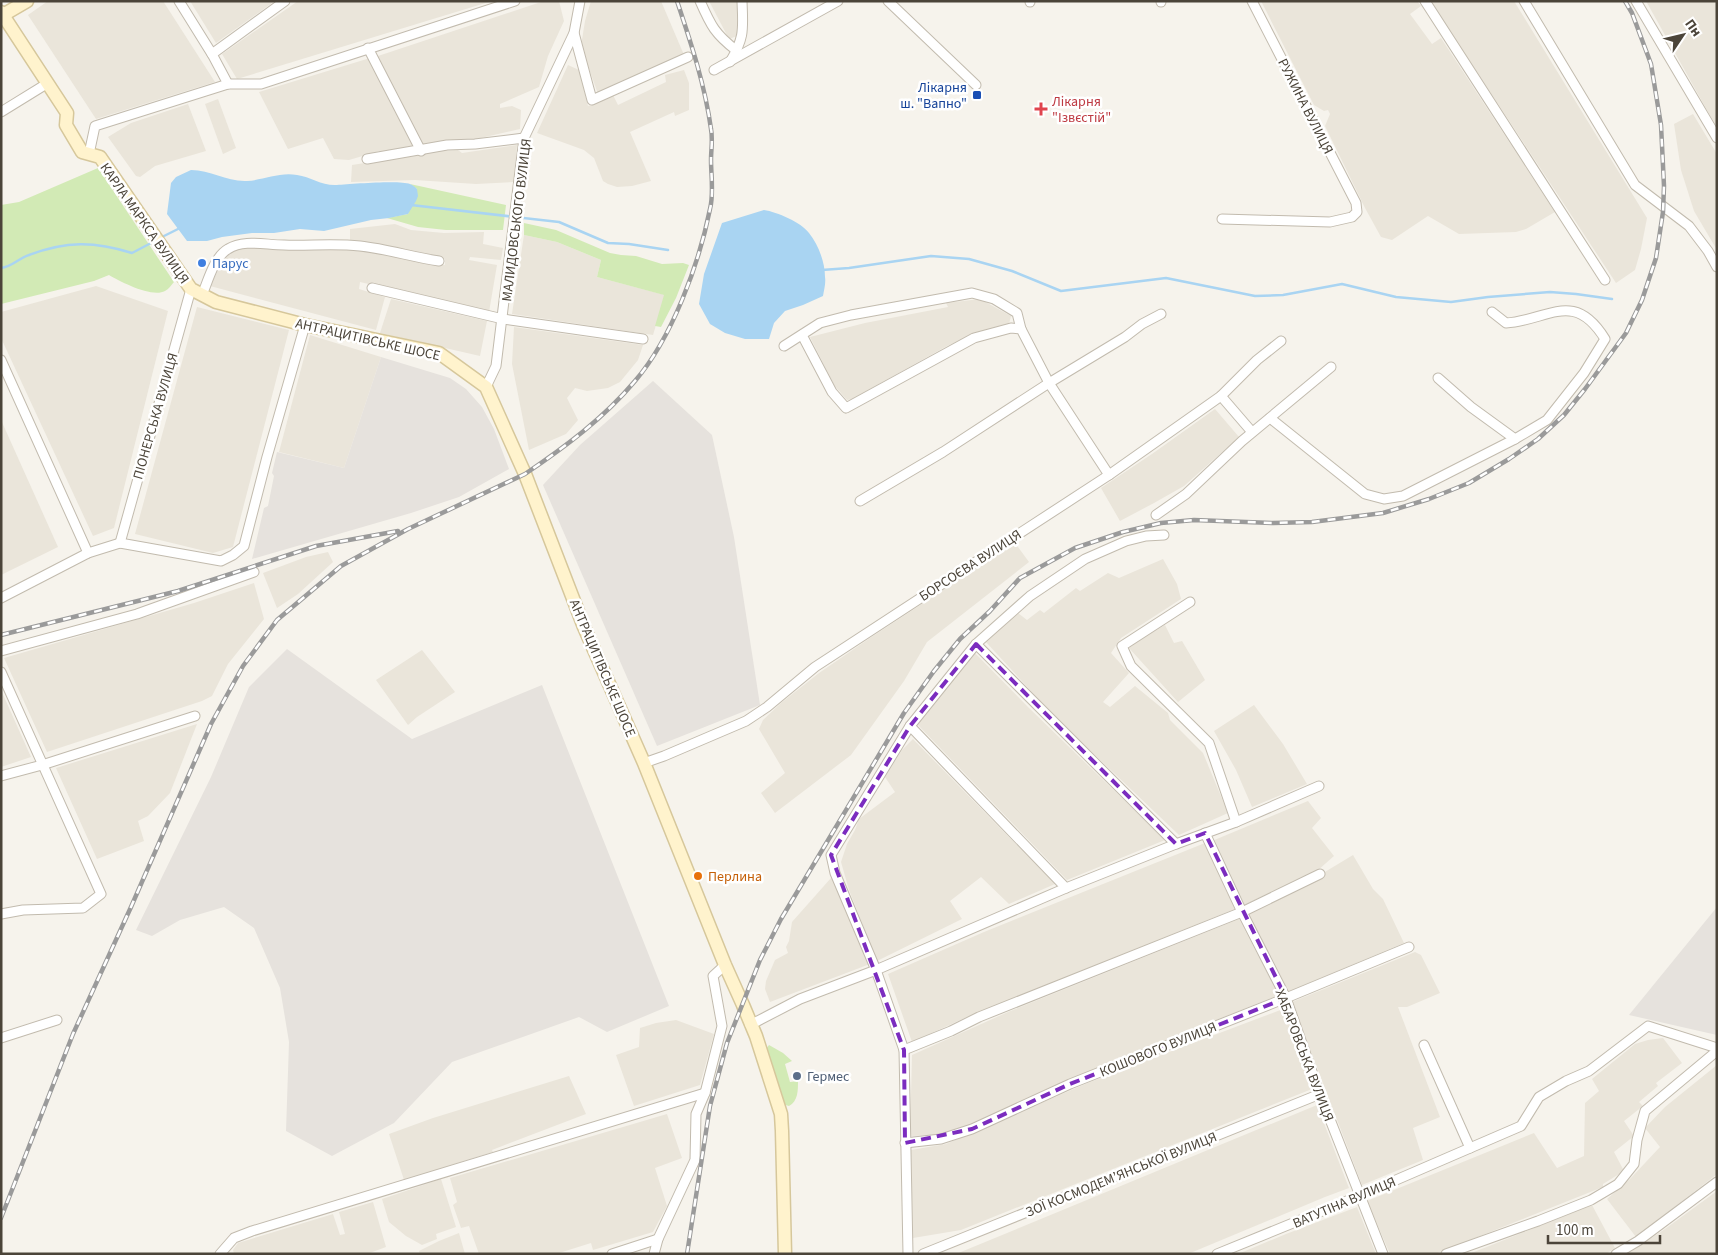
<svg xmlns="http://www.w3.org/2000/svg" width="1718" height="1255" font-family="'Source Sans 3',sans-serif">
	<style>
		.residential { fill: #eae5da }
		.industrial { fill: #e6e2dd }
		.green { fill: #d2eab5 }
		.water { fill: #a9d4f2 }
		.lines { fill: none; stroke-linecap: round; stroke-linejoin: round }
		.stream { stroke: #a9d4f2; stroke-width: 2.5 }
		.street-casing { stroke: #c2bbae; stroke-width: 11 }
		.secondary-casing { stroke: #d6c79b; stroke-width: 15 }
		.street { stroke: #fff; stroke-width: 9 }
		.secondary { stroke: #fff3cd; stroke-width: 12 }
		.rail-casing { stroke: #9a9a9a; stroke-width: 4.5 }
		.rail { stroke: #fff; stroke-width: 2.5; stroke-dasharray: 8; stroke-linecap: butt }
		.marked { fill: none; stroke: #7b2cbf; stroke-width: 4; stroke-dasharray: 10 6; stroke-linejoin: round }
		.transit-dot { fill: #1a4fb4; stroke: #fff; stroke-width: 2 }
		.health-dot { fill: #e0444e; stroke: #fff; stroke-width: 2 }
		.shop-dot { fill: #3f7fe0; stroke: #fff; stroke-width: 2 }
		.food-dot { fill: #e8710a; stroke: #fff; stroke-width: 2 }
		.service-dot { fill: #5c6f8a; stroke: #fff; stroke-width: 2 }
		.labels { text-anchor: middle; stroke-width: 5; stroke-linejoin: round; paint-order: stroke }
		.transit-label { font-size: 14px; fill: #164399; stroke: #fff; text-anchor: end }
		.health-label { font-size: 14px; fill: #be3a42; stroke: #fff; text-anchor: start }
		.street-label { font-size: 14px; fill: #4b4439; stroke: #fff }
		.shop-label { font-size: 14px; fill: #366cbe; stroke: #fff; text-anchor: start }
		.food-label { font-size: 14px; fill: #c56008; stroke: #fff; text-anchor: start }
		.service-label { font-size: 14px; fill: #4e5e75; stroke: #fff; text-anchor: start }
	</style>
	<rect width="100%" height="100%" fill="#f6f3ec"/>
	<g class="residential">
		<polygon points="48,1 163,1 215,82 96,119 28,15"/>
		<polygon points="190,1 275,1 216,43"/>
		<polygon points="298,1 492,1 237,79 222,54"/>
		<polygon points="544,1 559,1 564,21 548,56 539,87 500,104 500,108 512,106 521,110 520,129 472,140 422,146 375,57"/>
		<polygon points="591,1 661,1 684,55 598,94 581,46 585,21"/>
		<polygon points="709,1 737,1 737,36 729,39"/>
		<polygon points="1261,1 1417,1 1421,6 1410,14 1432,44 1441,38 1555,212 1526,229 1516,232 1459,234 1428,216 1392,240 1381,237 1365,208 1325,126 1330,114 1328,110 1324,111 1314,105"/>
		<polygon points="1430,1 1514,1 1647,218 1641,249 1635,270 1616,283"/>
		<polygon points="1646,1 1717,1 1717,127 1708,112"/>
		<polygon points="370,58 415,145 380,153 379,151 376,152 349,160 334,159 323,138 288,149 259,92"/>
		<polygon points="568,65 579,70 588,106 613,95 618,105 666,82 665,75 684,70 689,83 689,110 675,116 674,112 630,132 651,181 632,186 617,187 608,184 603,181 594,158 584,150 537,133"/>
		<polygon points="218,99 236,148 223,154 205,104"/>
		<polygon points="188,104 206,151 155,166 140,177 136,176 108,137 131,123"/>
		<polygon points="1693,114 1717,154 1717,250 1694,211 1681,170 1674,124"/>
		<polygon points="517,145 514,182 476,184 415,180 351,182 352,165 441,151 458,150 462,153"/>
		<polygon points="395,224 411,230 444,233 484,232 483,244 503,248 501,260 470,257 469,260 497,265 489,312 360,282 359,289 385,297 376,330 210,286 227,253 245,246 349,249 445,265 445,259 350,241 350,229"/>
		<polygon points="524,235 557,242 601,260 597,277 665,295 653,335 512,314"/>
		<polygon points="96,286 168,311 114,528 93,536 1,338 1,312"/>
		<polygon points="391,299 487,321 480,356 380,333"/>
		<polygon points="980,299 1011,316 1009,324 985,330 947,346 852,399 847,400 834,385 810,337 865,323 948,307 946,303"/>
		<polygon points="197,307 289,330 233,547 213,553 135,534"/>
		<polygon points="514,327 643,345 638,360 620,382 608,388 587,391 575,388 567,398 578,420 566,434 529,450 512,364"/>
		<polygon points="310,335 381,357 344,468 279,452"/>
		<polygon points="1215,409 1239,437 1184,486 1154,503 1120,521 1101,488 1152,454"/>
		<polygon points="1,420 58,547 1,575"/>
		<polygon points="1015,543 1029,562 927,642 904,681 851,755 775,813 761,793 785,773 759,729 763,720 781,703 819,673 870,638"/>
		<polygon points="328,552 333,562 298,594 277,608 263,573 306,557"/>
		<polygon points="1163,559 1177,584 1181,599 1121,638 1111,653 1129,673 1103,702 1110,707 1135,686 1168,713 1170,720 1203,753 1228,813 1179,835 1054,716 985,641 1018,613 1027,620 1040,610 1044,613 1076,588 1080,591 1108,573 1119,578"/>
		<polygon points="254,583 264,619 228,664 212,696 202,701 47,752 4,658 194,603"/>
		<polygon points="1165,625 1174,643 1182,641 1205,680 1178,702 1129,648 1131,645"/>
		<polygon points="422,650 455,692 417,717 408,725 376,680"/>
		<polygon points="975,653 1028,707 1165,840 1067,880 917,724"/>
		<polygon points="1,690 31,757 1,767"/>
		<polygon points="1254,705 1283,744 1307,784 1252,807 1236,770 1214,731"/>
		<polygon points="197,724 170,793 148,816 138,821 144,841 97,859 56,768"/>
		<polygon points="913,739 1055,884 1009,904 981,877 950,901 962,919 877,961 849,890 841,862 847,844 855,830 859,819 895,792 885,777 902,750"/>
		<polygon points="1308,801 1321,818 1312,828 1334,856 1317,871 1244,905 1212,841"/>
		<polygon points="1205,843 1235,909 967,1017 912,1042 888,974 984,932"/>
		<polygon points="1353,855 1373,889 1383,899 1404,943 1288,992 1248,913 1295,890"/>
		<polygon points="831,878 834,879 870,964 770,1002 765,989 766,981 775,960 788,953 786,947 789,941 792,922"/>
		<polygon points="1239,919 1279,995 1126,1056 968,1126 942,1135 910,1136 912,1055 1008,1012"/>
		<polygon points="1415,952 1421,955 1440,993 1407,1007 1398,1007 1440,1117 1413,1128 1423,1160 1362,1185 1292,1002"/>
		<polygon points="1283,1009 1312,1089 961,1230 913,1238 911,1150 946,1144 1090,1082"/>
		<polygon points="676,1020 714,1034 700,1085 634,1106 616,1055 639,1047 640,1028 656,1023"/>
		<polygon points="1663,1038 1682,1063 1656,1083 1658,1086 1639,1102 1643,1106 1624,1121 1634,1136 1614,1152 1624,1171 1603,1184 1603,1187 1435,1254 1390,1254 1367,1201 1534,1133 1557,1168 1584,1156 1585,1103 1599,1091 1592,1079 1635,1044 1648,1040"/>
		<polygon points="1717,1065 1717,1174 1636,1237 1607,1199 1630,1179 1660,1147 1645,1128 1665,1107"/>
		<polygon points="569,1076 586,1114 492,1150 493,1152 404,1180 389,1134 433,1118"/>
		<polygon points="1317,1105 1349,1188 1325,1197 1188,1254 956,1254"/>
		<polygon points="667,1114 682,1158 655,1168 667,1206 653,1232 593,1250 591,1243 556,1254 479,1254 469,1226 461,1228 453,1205 457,1202 450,1178"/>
		<polygon points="441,1179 456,1227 436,1234 437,1239 422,1245 406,1236 389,1222 382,1199"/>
		<polygon points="1717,1191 1717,1254 1627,1254 1665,1229"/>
		<polygon points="373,1202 386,1247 367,1254 234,1254 233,1250 238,1243 333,1214 340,1235 345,1234 339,1212"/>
		<polygon points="1592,1205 1615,1248 1606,1254 1469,1254"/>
		<polygon points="1357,1207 1376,1254 1238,1254 1286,1234"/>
		<polygon points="459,1233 465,1254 420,1254 419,1251 439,1241"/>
	</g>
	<g class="industrial">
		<polygon points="381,357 450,378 466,389 482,407 494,429 509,469 459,497 411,513 252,559 264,508 268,506 274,476 272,473 277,452 344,468"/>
		<polygon points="653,381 712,435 734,537 760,705 657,746 543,485 580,445"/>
		<polygon points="287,649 412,739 542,685 669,1006 607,1032 579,1017 452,1062 394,1123 332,1156 286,1131 289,1042 280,988 254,928 224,907 180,920 152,936 136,930 211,777 249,687"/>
		<polygon points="1717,907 1717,1035 1629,1015"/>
	</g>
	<g class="green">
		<path d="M98,168L174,282C171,285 169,289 165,291C152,298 121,282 109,275L94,281L1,304V205L19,202Z"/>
		<polygon points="410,184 506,205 503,230 446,230 418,227 387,218 408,214 417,189"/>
		<polygon points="524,223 556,230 610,253 621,255 636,256 662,264 683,263 689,265 676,298 661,327 655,326 664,295 597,277 601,260 557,242 524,235"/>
		<path d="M769,1045L783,1053L792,1061L785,1064L790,1082L798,1081C798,1091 798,1101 789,1106L782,1104L766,1049Z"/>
	</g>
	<g class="water">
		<path d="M191,170C211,170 227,182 247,181C264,180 279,172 297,175C311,177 322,186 337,185C351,184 400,180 410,184C413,185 415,187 417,189L418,196L416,201L408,214L389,218L371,220L324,231L300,229L274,233H252L222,237L207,241H187L167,214L171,183L176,177Z"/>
		<path d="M764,210C777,212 801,222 809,233C818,244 825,262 825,277C826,283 824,290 823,296L803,305L785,311L774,323L769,339H745L725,333L710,324L699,304L704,274L722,223Z"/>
	</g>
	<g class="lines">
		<g class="stream">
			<polyline points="411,205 559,222 608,243 629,244 668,250"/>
			<polyline points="160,238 180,228"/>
			<path d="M1,268C12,267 19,258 29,255C66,241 94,241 132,253L153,242"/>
			<polyline points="822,270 849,268 931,256 969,259 1012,271 1061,291 1166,278 1255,296 1283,295 1342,284 1396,297 1451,302 1488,297 1550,292 1576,294 1612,299"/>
		</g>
		<defs>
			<g id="street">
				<polyline points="179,1 212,54 228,84"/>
				<path d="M700,1C711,26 715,34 737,51"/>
				<polyline points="888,1 976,85"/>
				<polyline points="1030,1 1030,2"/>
				<polyline points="1161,1 1161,2"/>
				<polyline points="1425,1 1605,280"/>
				<polyline points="1524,1 1635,185 1689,226 1708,251 1717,267"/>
				<polyline points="1636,1 1717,138"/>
				<polyline points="574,33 592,100 688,57"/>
				<polyline points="368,48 421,151"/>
				<polyline points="212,54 285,1"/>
				<path d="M730,62C745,37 743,29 742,1"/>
				<polyline points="714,70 838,1"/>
				<polyline points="1,112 48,83"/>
				<polyline points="89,154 95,126 228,84 261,84 515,1"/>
				<polyline points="367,159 447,145 475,144 524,138"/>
				<polyline points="1222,219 1330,222 1352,217 1357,212 1356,203 1252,1"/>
				<polyline points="372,288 503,319 643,339"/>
				<path d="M202,295C208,281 214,257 228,249C244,239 265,245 284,245C309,246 334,243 360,246C387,249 412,257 439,261"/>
				<polyline points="802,335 832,392 846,408 974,338 1011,328 1021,329 1049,383 1109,475"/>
				<polyline points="784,346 820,323 851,315 972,293 994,299 1017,313 1021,329"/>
				<polyline points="1,360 88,553"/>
				<polyline points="1438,378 1471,407 1515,439"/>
				<polyline points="486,387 496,366 524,138 574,33 580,1"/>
				<polyline points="1221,396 1252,432"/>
				<path d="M1270,418L1365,494L1384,499L1403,496L1515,439L1547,420L1584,373L1605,339C1574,289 1549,320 1506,323L1492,312"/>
				<polyline points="860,501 943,452 1049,383 1125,337 1142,324 1161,314"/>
				<polyline points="1156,515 1186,494 1242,441 1331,367"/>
				<polyline points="120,543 191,289"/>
				<polyline points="1,598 88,553 120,543 221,561 233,555 244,546 267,457 305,325"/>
				<polyline points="1190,602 1122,646 1131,666 1209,743 1236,822"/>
				<polyline points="976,644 1176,844"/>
				<polyline points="1,651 137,614 254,572"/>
				<polyline points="1,672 101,894 83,908 23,910 1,914"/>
				<polyline points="910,726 1066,888"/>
				<polyline points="644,763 664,756 746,721 767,707 815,667 1109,475 1221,396 1257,360 1281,341"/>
				<polyline points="1,776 42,765 195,716"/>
				<polyline points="1205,833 1242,912 1286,998 1320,1094 1383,1254"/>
				<polyline points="750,1025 800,999 876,970 1066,888 1176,844 1236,822 1319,786"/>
				<polyline points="1,1038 57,1020"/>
				<polyline points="1424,1045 1470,1148 1521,1126 1539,1097 1566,1081 1589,1071 1648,1026 1717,1048"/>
				<polyline points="904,1050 951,1031 979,1017 1242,912 1320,874"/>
				<polyline points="905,1143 941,1139 972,1129 1070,1084 1286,998 1409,947"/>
				<polyline points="220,1254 234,1238 252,1231 705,1093"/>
				<polyline points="612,1254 658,1239"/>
				<polyline points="654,1254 658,1239 695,1160 696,1114 705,1093 722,1026 713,976 725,965"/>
				<polyline points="908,1254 904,1050 876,970 835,873 831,855 910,726 976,644 1030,596 1085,559 1126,541 1146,536 1164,535"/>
				<polyline points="923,1254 1320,1094"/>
				<polyline points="1217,1254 1359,1196 1470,1148"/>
				<polyline points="1446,1254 1538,1221 1591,1200 1618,1184 1634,1164 1637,1140 1645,1111 1717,1051"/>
				<polyline points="1616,1254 1638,1241 1717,1182"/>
			</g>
			<g id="secondary">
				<polyline points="1,12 67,113 66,125 82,152 100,157 191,289 216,302 305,325 439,353 486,387 525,474 584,627 644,763 725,965 743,1005 756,1036 781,1114 782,1131 785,1254"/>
				<polyline points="3,15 27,1"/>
			</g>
		</defs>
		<use href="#street" class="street-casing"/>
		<use href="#secondary" class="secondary-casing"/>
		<use href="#street" class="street"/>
		<use href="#secondary" class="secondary"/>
		<defs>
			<g id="rail">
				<polyline points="1,635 178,591 316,546 398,531"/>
				<path d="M1,1218L73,1034L131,907L211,724L243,666L277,620L341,566L408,529L525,474C565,447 604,418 635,381C672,338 699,264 710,209C714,194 711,175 711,160C711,150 713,139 711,129C705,85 691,43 677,1"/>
				<polyline points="687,1254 710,1106 727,1043 760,960 781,919 904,713 934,671 960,639 990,611 1020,578 1075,548 1123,532 1161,523 1194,520 1273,523 1312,522 1383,513 1429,499 1469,483 1509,459 1538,439 1564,415 1585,389 1626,333 1642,300 1656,258 1663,212 1664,186 1661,125 1651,64 1632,13 1625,1"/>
			</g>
		</defs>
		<use href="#rail" class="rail-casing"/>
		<use href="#rail" class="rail"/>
	</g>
	<path class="marked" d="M976,644L1176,844L1205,833L1286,998L1070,1084L972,1129L905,1143L904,1050L831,855L910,726Z"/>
	<rect class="transit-dot" x="972" y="90" width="10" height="10" rx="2.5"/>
	<path class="health-dot" d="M1038.5 101.5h5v5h5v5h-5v5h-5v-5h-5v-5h5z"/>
	<circle class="shop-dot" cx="202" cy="263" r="5"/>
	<circle class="food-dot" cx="698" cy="876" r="5"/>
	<circle class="service-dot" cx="797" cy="1076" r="5"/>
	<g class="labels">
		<g class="transit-label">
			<text x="967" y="92">Лікарня<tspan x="967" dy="16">ш. "Вапно"</tspan></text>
		</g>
		<g class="health-label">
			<text x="1052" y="106">Лікарня<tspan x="1052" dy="16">"Ізвєстій"</tspan></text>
		</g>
		<g class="street-label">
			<text transform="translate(1306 106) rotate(63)" y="5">РУЖИНА ВУЛИЦЯ</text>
			<text transform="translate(516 220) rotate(-83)" y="5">МАЛИДОВСЬКОГО ВУЛИЦЯ</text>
			<text transform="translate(145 223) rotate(55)" y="5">КАРЛА МАРКСА ВУЛИЦЯ</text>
			<text transform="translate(368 339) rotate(13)" y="5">АНТРАЦИТІВСЬКЕ ШОСЕ</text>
			<text transform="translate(155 416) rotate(-74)" y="5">ПІОНЕРСЬКА ВУЛИЦЯ</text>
			<text transform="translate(970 565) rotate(-33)" y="5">БОРСОЄВА ВУЛИЦЯ</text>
			<text transform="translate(603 668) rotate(67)" y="5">АНТРАЦИТІВСЬКЕ ШОСЕ</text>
			<text transform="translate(1158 1049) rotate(-22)" y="5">КОШОВОГО ВУЛИЦЯ</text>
			<text transform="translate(1305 1055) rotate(69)" y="5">ХАБАРОВСЬКА ВУЛИЦЯ</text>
			<text transform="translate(1121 1174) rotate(-22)" y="5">ЗОЇ КОСМОДЕМ’ЯНСЬКОЇ ВУЛИЦЯ</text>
			<text transform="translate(1344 1202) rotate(-23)" y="5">ВАТУТІНА ВУЛИЦЯ</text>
		</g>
		<g class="shop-label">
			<text x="212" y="268">Парус</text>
		</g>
		<g class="food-label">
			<text x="708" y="881">Перлина</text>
		</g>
		<g class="service-label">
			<text x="807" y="1081">Гермес</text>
		</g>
	</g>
	<rect width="1718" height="1255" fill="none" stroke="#4b4439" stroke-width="5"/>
	<g transform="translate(1683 35) rotate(55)" stroke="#ffffff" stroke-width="4" paint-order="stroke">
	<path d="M0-4L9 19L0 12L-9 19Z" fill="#4b4439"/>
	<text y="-8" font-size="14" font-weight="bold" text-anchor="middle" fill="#4b4439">Пн</text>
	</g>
	<path d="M1548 1235v8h112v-8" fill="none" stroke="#4b4439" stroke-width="2.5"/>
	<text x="1556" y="1235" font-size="15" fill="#4b4439" stroke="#ffffff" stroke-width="4" paint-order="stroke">100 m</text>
</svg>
